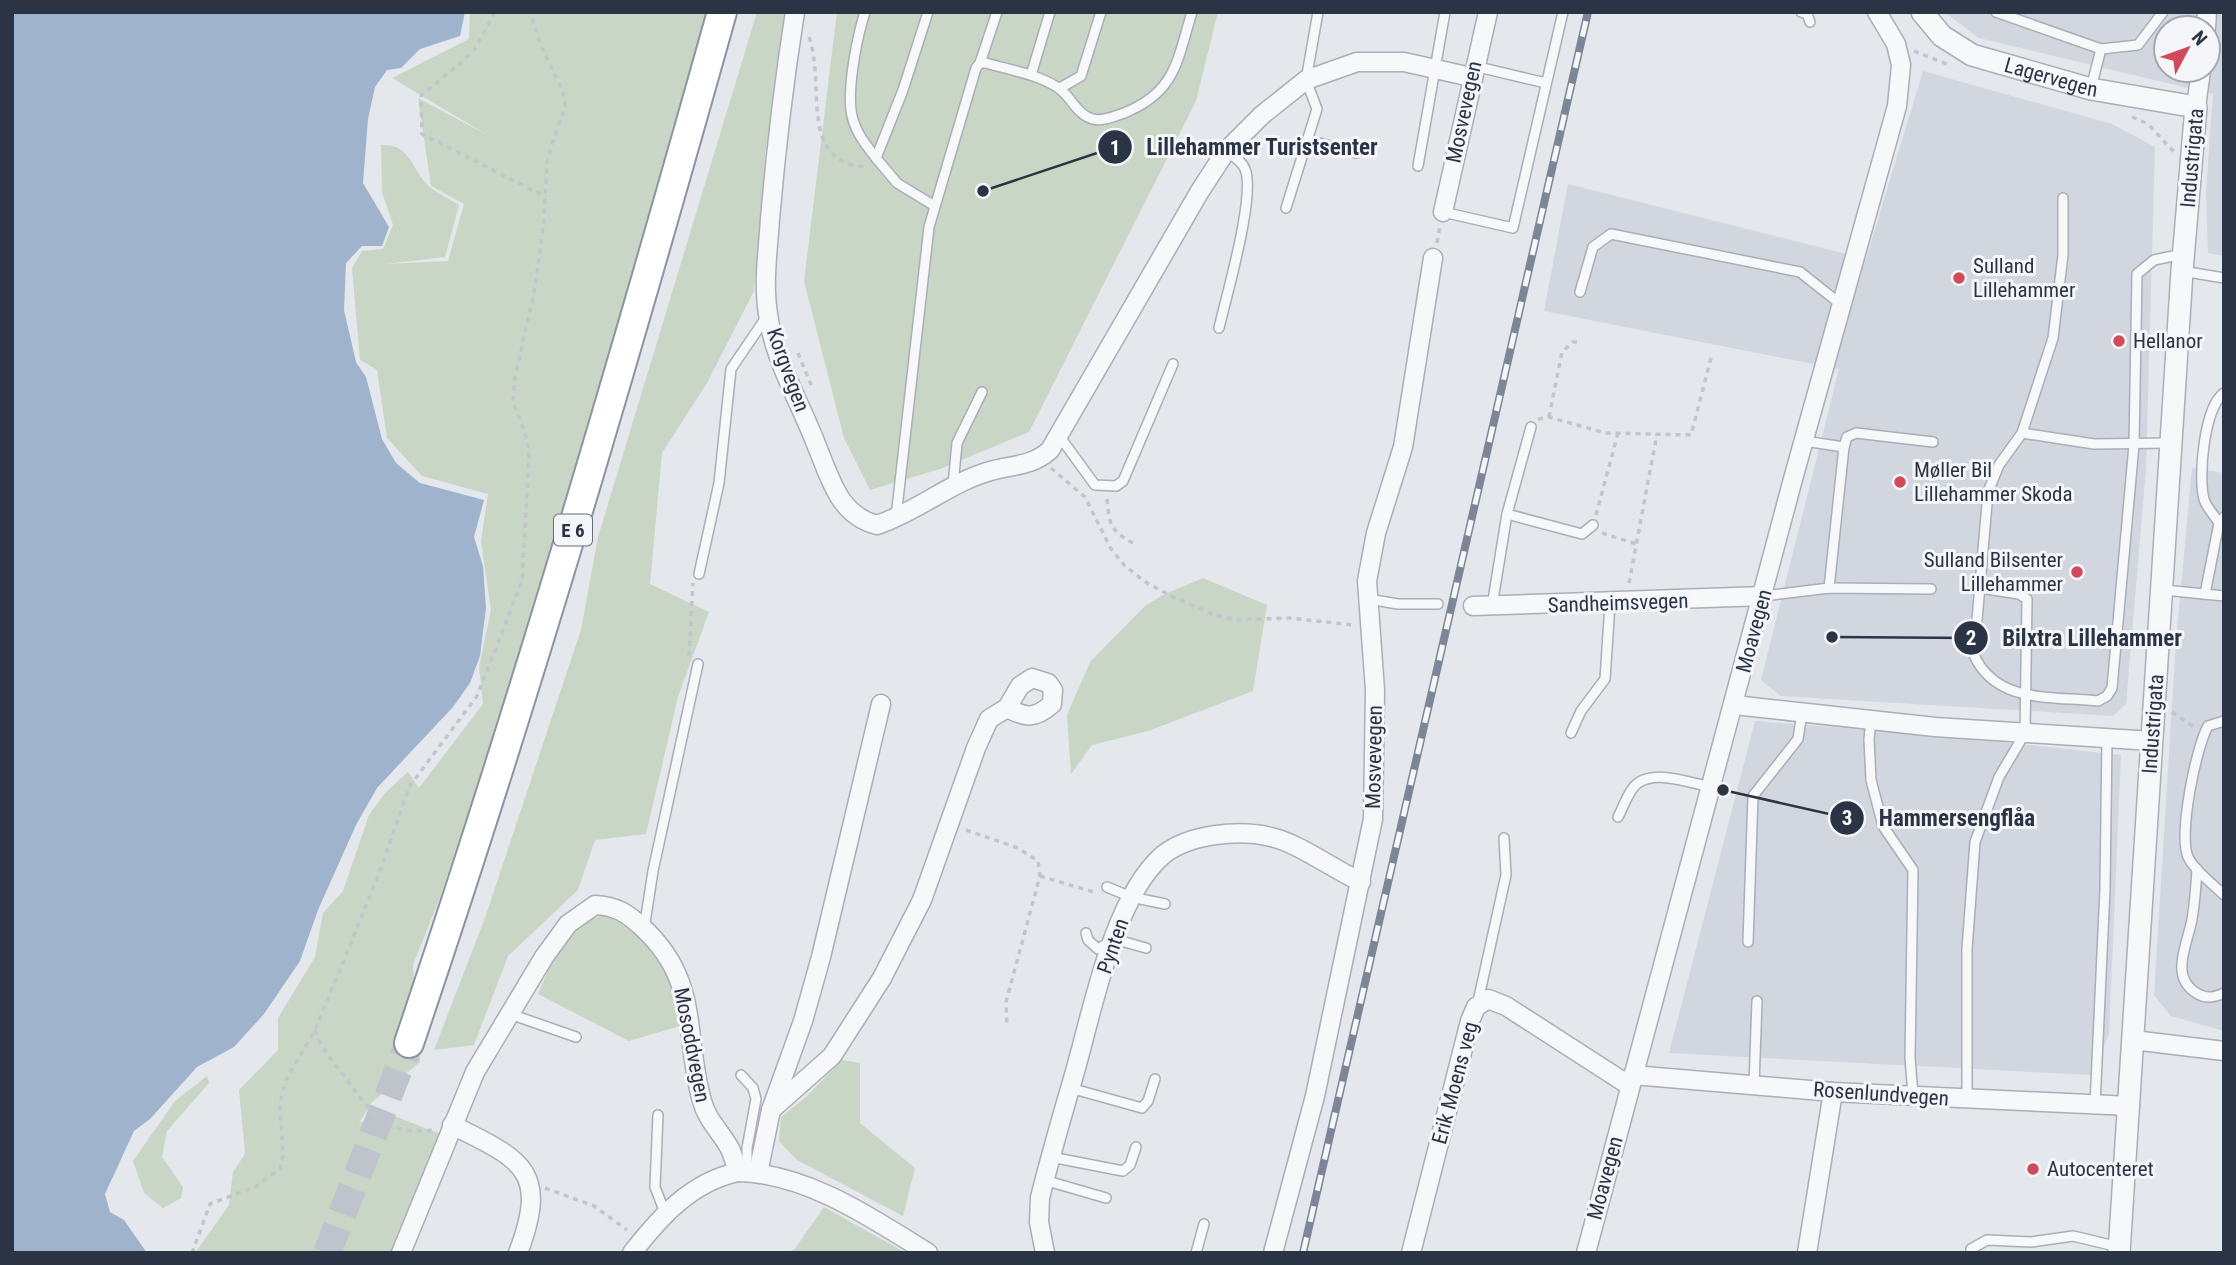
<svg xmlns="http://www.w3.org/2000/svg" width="2236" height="1265" font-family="'Roboto Condensed',sans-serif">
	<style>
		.built { fill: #d2d6de; fill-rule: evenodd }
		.green { fill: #c9d6c5 }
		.water { fill: #9fb4cc }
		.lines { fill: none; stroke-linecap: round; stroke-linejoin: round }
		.trunk-tunnel { stroke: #bfc3cb; stroke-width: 28; stroke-dasharray: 28 14; stroke-linecap: butt }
		.service-casing { stroke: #a9aeb7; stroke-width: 12 }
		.minor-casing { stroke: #a9aeb7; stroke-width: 21 }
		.tertiary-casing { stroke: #a9aeb7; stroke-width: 24 }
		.trunk-casing { stroke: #8b94a3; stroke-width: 32 }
		.path { stroke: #c2c5cb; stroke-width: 3.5; stroke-dasharray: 5 5; stroke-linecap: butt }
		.service { stroke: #f7f8fa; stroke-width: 9 }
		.minor { stroke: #f7f8fa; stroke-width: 18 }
		.tertiary { stroke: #f7f8fa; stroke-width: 21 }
		.trunk { stroke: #fff; stroke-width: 28 }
		.rail-casing { stroke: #7d8696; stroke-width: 8 }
		.rail { stroke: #f4f6f9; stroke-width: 5; stroke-dasharray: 16; stroke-linecap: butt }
		.poi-dot { fill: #d1495b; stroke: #f4f6f9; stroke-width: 2.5 }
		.labels { text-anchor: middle; stroke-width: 6; stroke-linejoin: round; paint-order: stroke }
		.shield { fill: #f4f6f9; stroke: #676e7b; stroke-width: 2 }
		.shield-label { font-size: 19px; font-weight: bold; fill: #2b3445 }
		.street-label { font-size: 21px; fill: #2b3445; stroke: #f4f6f9 }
		.poi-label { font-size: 21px; fill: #2b3445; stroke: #f4f6f9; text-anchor: start }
		.leader { fill: none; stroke: #2b3445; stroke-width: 2.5 }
		.callout-dot { fill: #2b3445; stroke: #f4f6f9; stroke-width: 2.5 }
		.mark-label { font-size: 21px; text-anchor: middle; font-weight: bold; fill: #fff }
		.callout-label { font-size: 23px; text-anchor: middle; font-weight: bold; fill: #2b3445; stroke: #f4f6f9; stroke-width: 6; stroke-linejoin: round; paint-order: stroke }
	</style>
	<rect width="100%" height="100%" fill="#e4e7ec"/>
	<g class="built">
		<path d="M1944,12H2224V256L2208,253L2206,191L2213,94L1979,38ZM2166,28H2208V70H2166Z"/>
		<polygon points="1923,71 2112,124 2155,147 2146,468 2126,704 2113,716 1781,696 1761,680 1839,369 1544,311 1568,184 1866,259"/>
		<polygon points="2192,468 2224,473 2224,1031 2171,1016 2154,995 2176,641"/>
		<polygon points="1755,721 1955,737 2121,755 2109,1034 2092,1075 1669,1053"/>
	</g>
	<g class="green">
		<path d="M470,12H709L513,680L439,900L413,965L420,1062L372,1102L359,1123L387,1113L440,1134L394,1253H195L229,1205L233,1172L245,1154L239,1090L278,1050V1018L315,957L323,913L343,891L369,815L386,792L408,772L419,788L483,704L479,667L491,610L481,541L488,494L422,476L387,438L377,370L360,360L352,268L362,251L383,249L393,225L382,192L381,145C412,143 411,171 430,187C438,194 450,199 459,205L445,257L385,264L448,261L464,204L431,186L418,98L489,136L392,78L469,39Z"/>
		<polygon points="757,12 788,12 766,148 754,291 707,383 662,453 650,584 709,612 678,697 646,834 595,840 578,890 508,956 474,1045 434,1050 485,918 581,630 598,537"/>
		<polygon points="837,12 1218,12 1196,101 1029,432 940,469 870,490 844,438 804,281"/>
		<polygon points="1203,578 1267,605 1253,691 1148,731 1092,745 1071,774 1067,715 1090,662 1145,606 1163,595"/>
		<path d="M610,913C654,945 671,972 683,1025L629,1041L538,994C557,952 562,926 610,913Z"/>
		<polygon points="842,1060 860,1063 860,1123 915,1168 903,1216 797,1160 779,1141 781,1117 805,1098"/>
		<polygon points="207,1076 209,1083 167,1131 162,1157 183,1187 181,1198 163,1208 144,1193 133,1161 175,1101"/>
		<polygon points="824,1207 906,1253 782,1253 794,1250"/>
	</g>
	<polygon class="water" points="12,12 465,12 460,36 420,49 401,68 387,70 375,87 368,119 363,183 389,227 382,246 362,246 346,263 344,310 356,362 366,377 382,439 396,463 420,483 484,500 474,537 483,566 486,608 480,656 470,683 453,707 377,788 356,825 318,910 300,961 264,1014 234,1047 197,1067 150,1119 134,1131 105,1194 110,1212 124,1220 147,1253 12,1253"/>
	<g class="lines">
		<polyline class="trunk-tunnel" points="327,1253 409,1043"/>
		<defs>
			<g id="service">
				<path d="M865,12C857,37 848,84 851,110C853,129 865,144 876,158"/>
				<polyline points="928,12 903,90 876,158 897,183 933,205"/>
				<polyline points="1801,12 1807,14 1810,22"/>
				<polyline points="1996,12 2101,49 2138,45 2163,12"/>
				<polyline points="980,63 997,12"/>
				<polyline points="1474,66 1546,83"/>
				<polyline points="1031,75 1050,12"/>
				<polyline points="1060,88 1081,76 1101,12"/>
				<polyline points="2091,88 2101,49"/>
				<polyline points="1308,140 1356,153"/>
				<polyline points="1418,166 1445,12"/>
				<path d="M2063,198V255L2053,338L2022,433L1999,465L1988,492L1974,655C1996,704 2052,696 2098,701L2107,696L2112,688L2134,445L2137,274L2154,260L2183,254"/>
				<polyline points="1286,208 1317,109 1306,80 1318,12"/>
				<polyline points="1443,212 1513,228 1563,12"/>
				<polyline points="2182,271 2224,278"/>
				<polyline points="1580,292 1593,247 1611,234 1800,272 1843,306"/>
				<path d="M1219,328C1226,297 1256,195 1245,169C1242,161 1233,156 1226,151"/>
				<polyline points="2022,433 2094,444 2170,443"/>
				<polyline points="1060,437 1095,485 1116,486 1123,481 1173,364"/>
				<polyline points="1804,441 1844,447 1829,588"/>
				<polyline points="1844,447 1847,437 1856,433 1933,442"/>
				<polyline points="953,485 957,443 982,392"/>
				<polyline points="1507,514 1582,534 1593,525"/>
				<path d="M896,517L929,227L976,68L980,63H986C1010,70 1036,74 1057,87C1071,95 1076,115 1093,119C1102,122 1115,116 1124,113C1176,92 1177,61 1192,12"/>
				<path d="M2219,523C2215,516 2206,507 2204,499C2198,477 2204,407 2224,393"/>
				<polyline points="699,574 719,483 731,369 767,316"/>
				<polyline points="2164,590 2224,596"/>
				<polyline points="2205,594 2219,523 2224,517"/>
				<polyline points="1764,596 1829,588 1931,589"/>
				<polyline points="1368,599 1398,604 1438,604"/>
				<polyline points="1492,606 1507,514 1531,427"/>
				<polyline points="1871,720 1869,739 1871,780 1883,826 1913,870 1910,1058 1913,1095"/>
				<path d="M2224,721L2208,726C2196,747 2177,839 2189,859C2197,873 2213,884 2224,895"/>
				<polyline points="1571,733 1581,711 1605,679 1610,604"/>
				<path d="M1618,817C1623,808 1629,789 1638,783C1657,770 1691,783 1711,787"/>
				<path d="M2197,869C2196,886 2195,902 2192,919C2188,944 2168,977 2198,994C2207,999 2215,997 2224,993"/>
				<polyline points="1107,887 1131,897 1165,904"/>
				<polyline points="644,929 653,871 698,664"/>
				<polyline points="1086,933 1088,940 1098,949 1114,939 1146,948"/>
				<polyline points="1748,942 1753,796 1798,739 1802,713"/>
				<polyline points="1477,1006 1506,875 1504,838"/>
				<polyline points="510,1014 576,1037"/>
				<polyline points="741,1075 753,1088 756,1099 747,1148 747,1172"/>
				<polyline points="1754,1085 1757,1001"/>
				<polyline points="1070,1088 1142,1108 1148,1101 1155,1079"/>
				<polyline points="1967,1099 1967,949 1975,842 1999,777 2025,733 2027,599 2019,594 1980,588"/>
				<polyline points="2095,1105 2105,889 2107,738"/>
				<polyline points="658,1115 655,1187 665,1213"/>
				<polyline points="1051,1157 1123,1171 1130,1165 1136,1147"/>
				<polyline points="1044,1180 1106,1198"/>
				<polyline points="1196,1253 1204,1224"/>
				<polyline points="1971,1253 1971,1249 1987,1240 2031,1242 2073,1236 2119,1247"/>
			</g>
			<g id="minor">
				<path d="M795,12C784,81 776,149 770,219C768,250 763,283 768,314C774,360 800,402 816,444C830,477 838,515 877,525C919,511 951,481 994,470C1015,465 1034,465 1050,450L1200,191L1226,151L1262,115L1306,80L1357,62H1404L1471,77"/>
				<polyline points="2206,28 2207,12"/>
				<polyline points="2196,107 2201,70"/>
				<polyline points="1443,212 1488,12"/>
				<polyline points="1473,606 1764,596"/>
				<polyline points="1734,705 1935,727 2152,741"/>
				<polyline points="2133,1040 2224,1051"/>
				<polyline points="1633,1075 1833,1092 2130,1106"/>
				<path d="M771,1110L832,1056L882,978L922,900L976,748L989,719L1007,708C1026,718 1035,719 1052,704L1053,690L1048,683L1032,678L1020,686L1007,708"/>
				<path d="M452,1125C523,1160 549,1171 518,1253"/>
				<polyline points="758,1173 771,1110 803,1021 821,957 881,704"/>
				<path d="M401,1253L475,1072L544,957L568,924L595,905C616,906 627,913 642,927C701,981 683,1034 702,1101C707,1120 720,1131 729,1147C733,1154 735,1164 738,1172C806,1173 872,1218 928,1253"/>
				<path d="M632,1253C660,1217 691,1182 738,1172"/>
				<path d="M1045,1253L1039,1222L1040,1198C1050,1157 1062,1116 1074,1075C1092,1013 1113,898 1163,855C1189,834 1239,829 1271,837C1298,843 1333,869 1361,882"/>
				<polyline points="1273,1253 1315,1096 1373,819 1375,690 1367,581 1376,533 1403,447 1433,258"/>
				<polyline points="1411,1253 1470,1021 1476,1007 1488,999 1506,1006 1630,1086"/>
				<polyline points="1586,1253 1793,479 1897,106 1901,65 1896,44 1877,12"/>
				<polyline points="1807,1253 1833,1092"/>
			</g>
			<g id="tertiary">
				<path id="s1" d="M1922,12L1942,36L1972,55L2091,89L2196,107L2182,271L2119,1253"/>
			</g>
			<path id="trunk" d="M409,1043C524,703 625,358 722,12"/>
		</defs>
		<use href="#service" class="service-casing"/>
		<use href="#minor" class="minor-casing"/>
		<use href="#tertiary" class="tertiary-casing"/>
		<use href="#trunk" class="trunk-casing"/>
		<g class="path">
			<polyline points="495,12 473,52 421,96 422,134 546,197"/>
			<path d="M809,37C826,83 797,163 866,167"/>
			<polyline points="1914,51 1949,65"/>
			<polyline points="2132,117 2148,124 2174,152"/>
			<polyline points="1437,243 1440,226"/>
			<polyline points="798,353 811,385"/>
			<polyline points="1549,417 1562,352 1573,342 1580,342"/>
			<polyline points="1538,419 1549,417 1605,433 1691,435 1711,358"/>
			<polyline points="1051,468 1085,497 1111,549 1125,566 1147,583 1175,598 1215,615 1237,620 1289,618 1353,625"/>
			<path d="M1107,499C1109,523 1110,531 1133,543"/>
			<polyline points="1596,515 1618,433"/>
			<polyline points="1602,533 1636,544"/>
			<polyline points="1629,583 1657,434"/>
			<polyline points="689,656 693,583"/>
			<polyline points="2172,712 2194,727"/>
			<polyline points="966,830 1018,848 1038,861 1040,876 1006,1002 1007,1027"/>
			<polyline points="1040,876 1097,893"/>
			<path d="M315,1030C320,1047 333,1062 344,1076C372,1112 383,1136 435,1130"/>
			<polyline points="545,1188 594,1206 627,1230"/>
			<polyline points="192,1253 210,1204 255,1187 280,1169 283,1155 280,1103 286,1080 315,1030 379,874 409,787 477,696 522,581 529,457 527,439 513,402 514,382 535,288 544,220 547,161 565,105 563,91 541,46 530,12"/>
		</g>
		<use href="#service" class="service"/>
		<use href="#minor" class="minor"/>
		<use href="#tertiary" class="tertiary"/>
		<use href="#trunk" class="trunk"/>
		<defs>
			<polyline id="rail" points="1303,1253 1588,12"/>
		</defs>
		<use href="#rail" class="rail-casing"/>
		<use href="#rail" class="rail"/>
	</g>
	<g class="poi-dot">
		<circle cx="1959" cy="278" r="7"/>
		<circle cx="2119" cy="341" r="7"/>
		<circle cx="1900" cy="482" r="7"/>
		<circle cx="2077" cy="572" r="7"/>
		<circle cx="2033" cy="1169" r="7"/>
	</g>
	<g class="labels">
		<rect class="shield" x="554" y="514.5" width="38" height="31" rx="5"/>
		<g class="shield-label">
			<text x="573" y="537">E 6</text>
		</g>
		<g class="street-label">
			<text dy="7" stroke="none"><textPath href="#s1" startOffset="149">Lagervegen</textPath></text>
			<text transform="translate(1464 112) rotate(-78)" y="7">Mosvevegen</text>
			<text transform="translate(2192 158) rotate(-85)" y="7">Industrigata</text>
			<text transform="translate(788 370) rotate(70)" y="7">Korgvegen</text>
			<text transform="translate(1618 603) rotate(-2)" y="7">Sandheimsvegen</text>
			<text transform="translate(1754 631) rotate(-75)" y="7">Moavegen</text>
			<text transform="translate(2153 724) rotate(-86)" y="7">Industrigata</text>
			<text transform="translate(1374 757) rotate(-89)" y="7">Mosvevegen</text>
			<text transform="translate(1113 946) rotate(-71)" y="7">Pynten</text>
			<text transform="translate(692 1045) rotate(79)" y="7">Mosoddvegen</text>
			<text transform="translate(1455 1083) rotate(-75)" y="7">Erik Moens veg</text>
			<text transform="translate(1881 1094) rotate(4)" y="7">Rosenlundvegen</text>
			<text transform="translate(1605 1178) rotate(-75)" y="7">Moavegen</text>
		</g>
		<g class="poi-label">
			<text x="1973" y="273">Sulland<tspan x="1973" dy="24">Lillehammer</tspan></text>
			<text x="2133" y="348">Hellanor</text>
			<text x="1914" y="477">Møller Bil<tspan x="1914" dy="24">Lillehammer Skoda</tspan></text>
			<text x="2063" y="567" text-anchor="end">Sulland Bilsenter<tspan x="2063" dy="24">Lillehammer</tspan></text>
			<text x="2047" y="1176">Autocenteret</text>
		</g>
	</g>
	<path class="leader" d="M983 191L1115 147M1832 637L1971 638M1723 790L1847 818"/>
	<g class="callout-dot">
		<circle cx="983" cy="191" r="7"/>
		<circle cx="1832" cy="637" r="7"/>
		<circle cx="1723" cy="790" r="7"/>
		<circle cx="1115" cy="147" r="18"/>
		<circle cx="1971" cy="638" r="18"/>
		<circle cx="1847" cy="818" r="18"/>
	</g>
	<g class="mark-label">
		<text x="1115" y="155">1</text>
		<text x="1971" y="645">2</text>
		<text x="1847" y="825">3</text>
	</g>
	<g class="callout-label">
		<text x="1262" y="155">Lillehammer Turistsenter</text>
		<text x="2092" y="646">Bilxtra Lillehammer</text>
		<text x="1957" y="826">Hammersengflåa</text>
	</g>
	<rect width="2236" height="1265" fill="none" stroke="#2b3445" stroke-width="28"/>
	<g transform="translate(2187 49) rotate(49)"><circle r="33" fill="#f4f6f9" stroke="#a4a8b1" stroke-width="2"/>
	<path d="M0-5L12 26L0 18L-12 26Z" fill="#d1495b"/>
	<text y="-10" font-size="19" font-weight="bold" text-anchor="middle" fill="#2b3445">N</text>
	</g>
</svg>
